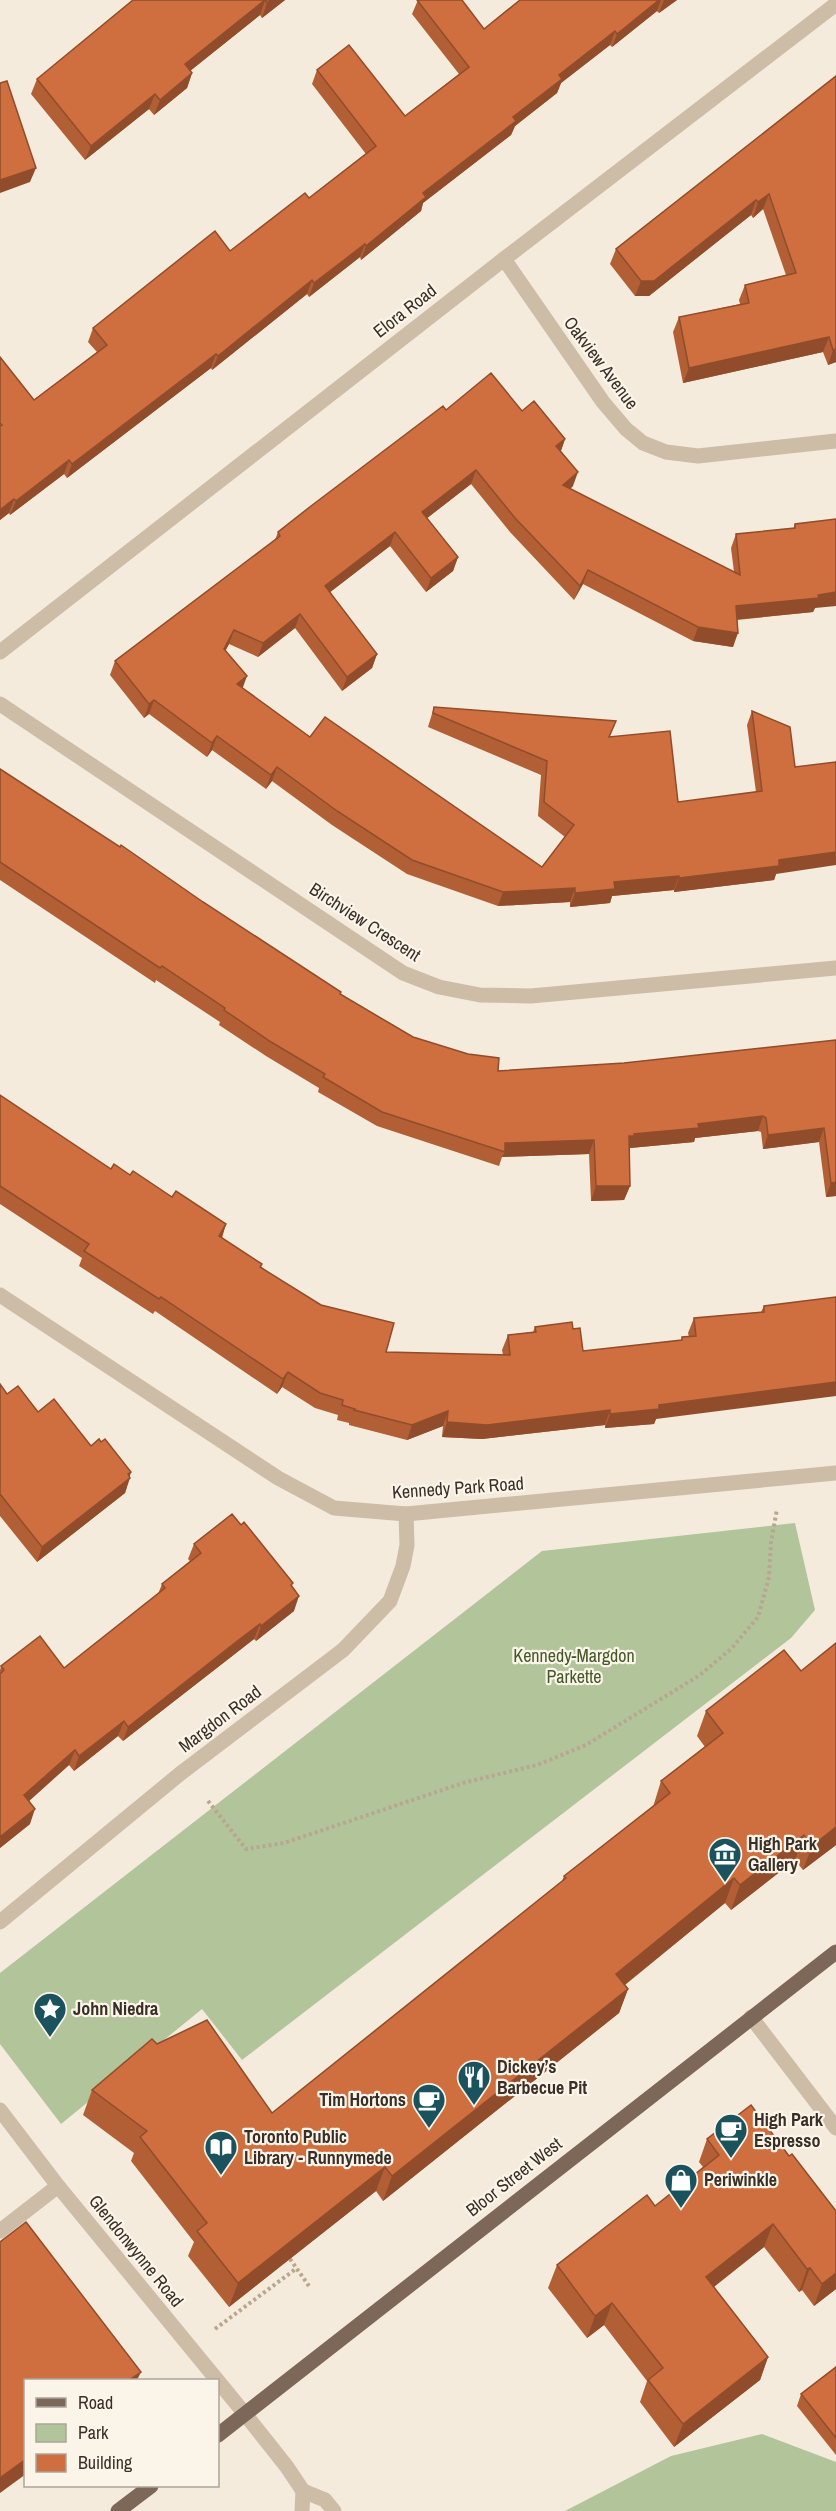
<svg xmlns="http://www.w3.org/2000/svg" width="836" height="2511" font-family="'Archivo Narrow',sans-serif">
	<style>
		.green { fill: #b2c49a }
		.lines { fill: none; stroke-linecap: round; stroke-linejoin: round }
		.path { stroke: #b9a690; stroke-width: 4; stroke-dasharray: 3 3; stroke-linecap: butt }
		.service { stroke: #cdbca6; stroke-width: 15 }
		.minor { stroke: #cdbca6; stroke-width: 15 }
		.primary { stroke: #7c6758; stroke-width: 15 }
		.wall { fill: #b25f35 }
		.shaded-wall { fill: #914d2b }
		.building { fill: #cf6e3e; stroke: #914d2b; stroke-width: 1.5 }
		.labels { text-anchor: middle; stroke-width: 4.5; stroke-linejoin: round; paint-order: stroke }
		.street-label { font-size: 18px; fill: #392f28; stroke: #fbf4e8 }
		.park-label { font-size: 18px; fill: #435929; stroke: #fbf4e8 }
		.poi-label { font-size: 18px; font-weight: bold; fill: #392f28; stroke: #fbf4e8; text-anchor: start }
	</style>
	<rect width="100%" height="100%" fill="#f4ebdc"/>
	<g class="green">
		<polygon points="795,1523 815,1610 791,1638 242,2060 202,2009 61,2124 0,2044 0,1973 542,1551"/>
		<polygon points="762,2434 836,2462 836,2511 565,2511 671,2456"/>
	</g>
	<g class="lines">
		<g class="path">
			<polyline points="208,1801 246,1849 284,1843 463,1783 537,1765 586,1745 700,1675 731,1649 758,1617 769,1577 771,1542 777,1509"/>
			<polyline points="290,2259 309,2286"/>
			<polyline points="215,2329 297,2268"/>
		</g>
		<g class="service">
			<polyline points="0,2231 58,2186"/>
			<polyline points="245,2414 287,2467 303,2491 325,2500 334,2511"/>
			<polyline points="302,2511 303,2491"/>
		</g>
		<g class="minor">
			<polyline points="504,259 603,402 626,429 643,443 666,452 698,456 836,441"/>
			<polyline points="0,652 504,259 836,4"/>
			<polyline points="0,704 403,973 439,987 480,995 531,996 836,968"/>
			<polyline points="0,1295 278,1478 334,1508 406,1514 836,1473"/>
			<polyline points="0,1922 181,1773 343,1650 390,1601 403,1566 407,1545 406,1514"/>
			<polyline points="751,2017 836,2128"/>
			<polyline points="0,2110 58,2186 245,2414"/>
		</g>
		<g class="primary">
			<polyline points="218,2435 836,1952"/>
			<polyline points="118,2511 151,2486"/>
		</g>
	</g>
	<g class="wall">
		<polygon points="133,0 285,0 262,18 260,15 190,71 192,73 187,88 154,115 149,109 85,160 31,94 37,79"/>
		<polygon points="418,0 484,29 520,0 677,0 659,13 657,11 612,47 610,45 561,83 557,93 515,126 511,135 423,203 421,211 361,260 360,257 309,297 307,294 212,370 211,368 67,478 64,474 10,515 9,513 0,520 0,357 34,400 97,352 88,342 93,328 230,251 309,198 366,154 312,84 317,70 405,116 459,74 412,14"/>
		<polygon points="836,76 836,362 828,365 823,352 683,383 673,332 679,317 740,304 739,300 745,285 786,275 763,209 753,218 751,215 649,296 635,296 610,264 616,249"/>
		<polygon points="446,410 522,411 565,439 561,451 573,486 570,489 734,572 731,548 736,534 793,529 795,524 815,608 813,612 737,620 733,647 693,641 583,584 574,600 510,532 471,484 427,518 458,557 453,571 426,592 390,546 330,592 377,654 372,668 342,691 295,628 258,657 229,644 225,651 243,688 310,737 542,867 565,837 538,816 541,775 428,727 434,707 610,737 678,802 756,792 747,725 752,711 776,874 774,880 674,892 674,890 612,896 610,903 570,907 570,902 498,906 407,874 332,825 272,781 266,789 212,750 207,757 149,714 144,718 110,675 115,661 275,540 278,532"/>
		<polygon points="0,769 341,994 413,1037 498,1071 624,1063 836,1040 836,1196 826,1197 819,1142 763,1149 761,1132 758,1131 695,1138 694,1142 630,1148 629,1151 630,1186 624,1200 591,1201 589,1154 502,1157 499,1166 377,1126 318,1092 319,1088 266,1056 219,1025 220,1022 156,980 155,983 0,880"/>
		<polygon points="0,1095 111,1169 130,1175 226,1224 222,1238 262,1264 261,1267 386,1352 503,1355 502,1350 508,1335 533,1332 535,1327 573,1329 583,1351 681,1341 682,1337 689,1337 688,1333 694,1318 761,1312 764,1306 836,1297 656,1419 654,1424 605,1428 605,1425 482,1439 442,1437 443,1426 407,1440 349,1425 349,1423 337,1420 338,1415 315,1408 282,1387 277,1394 155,1311 153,1314 79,1266 82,1258 0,1204"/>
		<polygon points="0,1384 7,1394 38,1412 131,1472 125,1493 37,1562 0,1516"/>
		<polygon points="241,1525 293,1583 291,1586 294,1611 256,1641 254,1639 231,1657 123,1741 118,1736 74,1771 69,1765 29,1801 30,1824 0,1848 0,1670 1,1666 64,1668 158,1594 162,1584 190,1561 188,1559 194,1544"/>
		<polygon points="706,1711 836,1845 803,1870 795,1860 731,1910 725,1903 625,1985 628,1989 619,2013 383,2201 376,2191 229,2307 188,2256 194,2242 131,2161 134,2153 83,2115 92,2090 157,2044 272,2113 562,1881 564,1876 653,1807 661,1781 705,1747 697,1736"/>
		<polygon points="707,2139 836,2289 814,2306 802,2290 799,2292 764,2247 714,2287 768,2357 760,2380 674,2447 640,2402 647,2381 604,2325 587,2338 548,2288 557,2265 655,2206 703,2167 699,2162"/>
		<polygon points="836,2367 836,2455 797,2406 801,2394"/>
	</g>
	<g class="shaded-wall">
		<polygon points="265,0 260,15 180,79 185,64"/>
		<polygon points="272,0 285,0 262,18 267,3"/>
		<polygon points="659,0 661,0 657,11 612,47 617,34"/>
		<polygon points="664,0 677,0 659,13"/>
		<polygon points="615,31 610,45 561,83 557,93 515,126 511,135 423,203 421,211 361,260 366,246 423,193 513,117 559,75"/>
		<polygon points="192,73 187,88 154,115 160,100"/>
		<polygon points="155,94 149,109 85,160 91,146"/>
		<polygon points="36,168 30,182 0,193 0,180"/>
		<polygon points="769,194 763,209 753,218 758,202"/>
		<polygon points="756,200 751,215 649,296 635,296 641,281"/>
		<polygon points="365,244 360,257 309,297 314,283"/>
		<polygon points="312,280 307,294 212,370 218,356"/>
		<polygon points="829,337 823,352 683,383 689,368"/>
		<polygon points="836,349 836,362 828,365 833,350"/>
		<polygon points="216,354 211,368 67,478 72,464"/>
		<polygon points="565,439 560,453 556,446"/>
		<polygon points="69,460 64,474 10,515 16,501"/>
		<polygon points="476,470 471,484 417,526 422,512"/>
		<polygon points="578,472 573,486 558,499 563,485"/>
		<polygon points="14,499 9,513 0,520 0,510"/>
		<polygon points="395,532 390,546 320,600 325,586"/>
		<polygon points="458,557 453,571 426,592 431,578"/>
		<polygon points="588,570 583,584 574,600 580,586"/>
		<polygon points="836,592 836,606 815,608 813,612 731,620 736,606"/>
		<polygon points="300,614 295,628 258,657 263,643"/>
		<polygon points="698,627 738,633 733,647 693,641"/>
		<polygon points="234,630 229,644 219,663 224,649"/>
		<polygon points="377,654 372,668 342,691 347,677"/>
		<polygon points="247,676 242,690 237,684"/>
		<polygon points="154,700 149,714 144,718 149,704"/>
		<polygon points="217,736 212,750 207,757 212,743"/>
		<polygon points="277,767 272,781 266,789 271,775"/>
		<polygon points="836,852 836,865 776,874 774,880 674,892 679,878 779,860"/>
		<polygon points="679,876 674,890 612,896 610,903 570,907 575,893 614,882"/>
		<polygon points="575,888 570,902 498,906 503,892"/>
		<polygon points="763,1116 758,1131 695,1138 694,1142 630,1148 629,1151 629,1136 634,1134 698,1124"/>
		<polygon points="824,1128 819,1142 763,1149 768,1135"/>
		<polygon points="594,1140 589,1154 502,1157 505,1152 505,1143"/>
		<polygon points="836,1182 836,1196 826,1197 831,1183"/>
		<polygon points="596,1186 630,1186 624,1200 591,1201"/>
		<polygon points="226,1224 221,1239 219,1236"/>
		<polygon points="288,1372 282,1387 277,1394 283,1379"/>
		<polygon points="836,1382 836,1396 656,1419 654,1424 605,1428 610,1414 659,1405"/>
		<polygon points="610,1410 605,1425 482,1439 442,1437 447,1422"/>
		<polygon points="448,1411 443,1426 407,1440 412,1425"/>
		<polygon points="131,1472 128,1480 130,1478 125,1493 37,1562 42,1547"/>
		<polygon points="299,1596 294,1611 256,1641 261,1626"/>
		<polygon points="260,1624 254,1639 123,1741 128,1727"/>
		<polygon points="124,1721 118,1736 74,1771 79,1756"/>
		<polygon points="75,1750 69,1765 19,1810 24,1795"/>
		<polygon points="35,1809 30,1824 0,1848 0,1837"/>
		<polygon points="836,1827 836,1845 803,1870 812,1846"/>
		<polygon points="804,1835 795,1860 731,1910 740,1885"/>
		<polygon points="734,1878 725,1903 607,1999 616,1974"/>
		<polygon points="628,1989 619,2013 383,2201 392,2176"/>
		<polygon points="385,2167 376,2191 229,2307 238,2283"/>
		<polygon points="773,2224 764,2247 698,2299 706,2277"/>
		<polygon points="810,2268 802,2290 799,2292 807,2269"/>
		<polygon points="836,2273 836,2289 814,2306 822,2284"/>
		<polygon points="612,2303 604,2325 587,2338 595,2316"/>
		<polygon points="768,2357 760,2380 674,2447 683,2424"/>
		<polygon points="141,2372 137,2380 129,2380"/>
		<polygon points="26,2459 26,2474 0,2493 0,2478"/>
	</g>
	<g class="building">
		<polygon points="133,0 272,0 267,3 265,0 185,64 192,73 160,100 155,94 91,146 37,79"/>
		<polygon points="417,0 462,0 484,29 520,0 659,0 617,34 615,31 559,75 562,79 513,117 516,121 423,193 426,197 366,246 365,244 314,283 312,280 218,356 216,354 72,464 69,460 16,501 14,499 0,510 0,426 2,425 0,423 0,357 34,400 107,345 93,328 215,231 230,251 305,193 309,198 376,146 317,70 349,45 405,116 469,67"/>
		<polygon points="836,76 836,349 833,350 829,337 689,368 679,317 749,303 745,285 796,273 769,194 758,202 756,200 654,281 641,281 616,249"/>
		<polygon points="7,81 36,168 0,180 0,83"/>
		<polygon points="491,373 522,411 534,401 565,439 556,446 578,472 563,485 740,575 736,534 795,528 795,524 836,519 836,592 818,595 819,598 736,606 738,633 698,627 588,570 580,586 515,518 476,470 422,512 458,557 431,578 395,532 325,586 377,654 347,677 300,614 263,643 234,630 224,649 247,676 237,684 310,737 325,717 542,867 574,825 544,802 547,761 433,713 434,707 616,721 609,737 670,731 678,802 762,791 752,711 790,727 795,767 836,762 836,852 779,860 779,866 679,878 679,876 614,882 615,889 575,893 575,888 503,892 412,860 337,811 277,767 271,775 217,736 212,743 154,700 149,704 115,661 280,536 278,532 311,506 443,406 446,410"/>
		<polygon points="0,769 120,847 121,845 203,902 341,992 340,994 413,1037 468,1054 499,1058 498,1071 624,1063 836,1040 836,1182 831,1183 824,1128 768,1135 766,1118 763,1116 698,1124 699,1128 634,1134 635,1136 629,1136 630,1186 596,1186 594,1140 505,1143 505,1152 382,1112 323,1077 325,1074 271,1042 224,1010 225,1008 162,966 160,968 0,862"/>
		<polygon points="0,1095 111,1169 114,1164 130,1175 133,1171 172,1197 176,1191 226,1224 219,1236 262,1264 260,1267 321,1305 394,1323 386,1352 510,1355 508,1335 536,1332 535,1327 572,1322 573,1329 580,1328 583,1351 682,1340 682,1337 696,1336 694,1318 764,1312 764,1306 836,1297 836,1382 659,1405 659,1409 610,1414 610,1410 487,1425 447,1422 448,1411 412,1425 354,1410 355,1409 342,1405 343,1400 320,1393 288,1372 283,1379 161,1297 159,1299 84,1251 89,1244 0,1186"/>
		<polygon points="0,1384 7,1394 18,1386 38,1412 54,1399 91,1446 99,1439 101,1442 105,1439 131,1472 128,1474 130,1478 42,1547 0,1494"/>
		<polygon points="232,1514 241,1525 244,1522 293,1583 291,1585 299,1596 261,1626 260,1624 236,1642 128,1727 124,1721 79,1756 75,1750 24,1795 35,1809 0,1837 0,1674 4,1670 1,1666 40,1636 64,1668 165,1588 162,1584 201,1553 194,1544"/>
		<polygon points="836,1643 836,1827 812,1846 804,1835 740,1885 734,1878 616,1974 628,1989 392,2176 385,2167 238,2283 197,2231 207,2223 140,2137 147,2131 92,2090 152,2039 157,2044 207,2020 272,2113 566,1878 564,1876 670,1793 661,1781 723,1733 706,1711 784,1650 801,1671"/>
		<polygon points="751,2105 789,2156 792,2154 836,2211 836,2273 822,2284 810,2268 807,2269 773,2224 706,2277 768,2357 683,2424 648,2380 663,2368 612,2303 595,2316 557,2265 647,2195 655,2206 719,2155 707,2139"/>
		<polygon points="26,2222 141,2372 129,2380 26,2380 26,2459 0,2478 0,2242"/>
		<polygon points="836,2367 836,2438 801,2394"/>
	</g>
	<defs>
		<symbol id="museum-pin" viewBox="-11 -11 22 30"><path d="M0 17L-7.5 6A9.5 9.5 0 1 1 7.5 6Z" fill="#1a535e" stroke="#fbf4e8"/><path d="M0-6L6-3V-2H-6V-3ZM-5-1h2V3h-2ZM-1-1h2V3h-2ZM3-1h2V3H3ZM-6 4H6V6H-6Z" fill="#fff"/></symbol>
		<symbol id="sight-pin" viewBox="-11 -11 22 30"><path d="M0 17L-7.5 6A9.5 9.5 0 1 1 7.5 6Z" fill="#1a535e" stroke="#fbf4e8"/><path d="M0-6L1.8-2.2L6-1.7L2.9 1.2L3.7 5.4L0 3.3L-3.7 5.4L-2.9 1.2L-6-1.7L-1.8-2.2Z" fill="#fff"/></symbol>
		<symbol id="restaurant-pin" viewBox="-11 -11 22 30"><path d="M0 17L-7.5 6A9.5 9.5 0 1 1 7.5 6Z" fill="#1a535e" stroke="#fbf4e8"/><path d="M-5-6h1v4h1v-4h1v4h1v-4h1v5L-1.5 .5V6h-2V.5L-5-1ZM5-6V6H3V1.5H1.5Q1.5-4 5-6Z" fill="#fff"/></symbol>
		<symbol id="cafe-pin" viewBox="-11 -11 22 30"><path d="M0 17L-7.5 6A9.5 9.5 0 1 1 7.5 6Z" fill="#1a535e" stroke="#fbf4e8"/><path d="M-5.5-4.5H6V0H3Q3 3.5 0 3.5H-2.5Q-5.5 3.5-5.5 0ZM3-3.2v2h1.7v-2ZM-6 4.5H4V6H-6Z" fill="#fff"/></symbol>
		<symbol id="library-pin" viewBox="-11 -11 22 30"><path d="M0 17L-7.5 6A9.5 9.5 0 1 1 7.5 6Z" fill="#1a535e" stroke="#fbf4e8"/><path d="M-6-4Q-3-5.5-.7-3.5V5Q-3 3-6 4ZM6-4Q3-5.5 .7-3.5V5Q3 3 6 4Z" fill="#fff"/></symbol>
		<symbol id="shop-pin" viewBox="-11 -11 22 30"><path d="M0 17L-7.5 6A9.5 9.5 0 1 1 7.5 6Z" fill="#1a535e" stroke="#fbf4e8"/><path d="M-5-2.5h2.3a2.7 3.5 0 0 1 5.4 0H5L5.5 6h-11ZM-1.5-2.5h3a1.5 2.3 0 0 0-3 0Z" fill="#fff"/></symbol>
	</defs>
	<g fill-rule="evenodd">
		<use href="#museum-pin" x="706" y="1835" width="38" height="52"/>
		<use href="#sight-pin" x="31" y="1990" width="38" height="52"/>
		<use href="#restaurant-pin" x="455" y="2058" width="38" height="52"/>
		<use href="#cafe-pin" x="410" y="2081" width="38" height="52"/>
		<use href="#cafe-pin" x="712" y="2111" width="38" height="52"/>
		<use href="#library-pin" x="202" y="2128" width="38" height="52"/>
		<use href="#shop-pin" x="662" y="2161" width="38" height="52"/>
	</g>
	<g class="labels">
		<g class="street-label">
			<text transform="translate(405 311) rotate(-38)" y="6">Elora Road</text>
			<text transform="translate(601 363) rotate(53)" y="6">Oakview Avenue</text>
			<text transform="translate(365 922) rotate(33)" y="6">Birchview Crescent</text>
			<text transform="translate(458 1488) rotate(-4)" y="6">Kennedy Park Road</text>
			<text transform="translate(220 1719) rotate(-37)" y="6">Margdon Road</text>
			<text transform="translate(514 2177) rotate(-38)" y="6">Bloor Street West</text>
			<text transform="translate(136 2251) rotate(51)" y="6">Glendonwynne Road</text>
		</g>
		<g class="park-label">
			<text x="574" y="1662">Kennedy-Margdon<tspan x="574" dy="21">Parkette</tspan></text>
		</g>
		<g class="poi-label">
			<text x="748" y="1850">High Park<tspan x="748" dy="21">Gallery</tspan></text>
			<text x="73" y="2015">John Niedra</text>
			<text x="497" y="2073">Dickey’s<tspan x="497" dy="21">Barbecue Pit</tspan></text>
			<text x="406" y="2106" text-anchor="end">Tim Hortons</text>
			<text x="754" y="2126">High Park<tspan x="754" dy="21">Espresso</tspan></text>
			<text x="244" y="2143">Toronto Public<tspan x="244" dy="21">Library - Runnymede</tspan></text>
			<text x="704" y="2186">Periwinkle</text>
		</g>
	</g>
	<rect x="24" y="2379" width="195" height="108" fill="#fbf4e8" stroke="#ada59b" stroke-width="1.5"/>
	<rect x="36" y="2398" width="30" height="9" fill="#7c6758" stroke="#ada59b" stroke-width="1.5"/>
	<text x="78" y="2409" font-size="18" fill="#392f28">Road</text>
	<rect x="36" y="2424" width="30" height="18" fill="#b2c49a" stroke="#ada59b" stroke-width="1.5"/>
	<text x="78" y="2439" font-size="18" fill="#392f28">Park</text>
	<rect x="36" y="2454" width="30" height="18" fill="#cf6e3e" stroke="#ada59b" stroke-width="1.5"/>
	<text x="78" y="2469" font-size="18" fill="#392f28">Building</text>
</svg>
